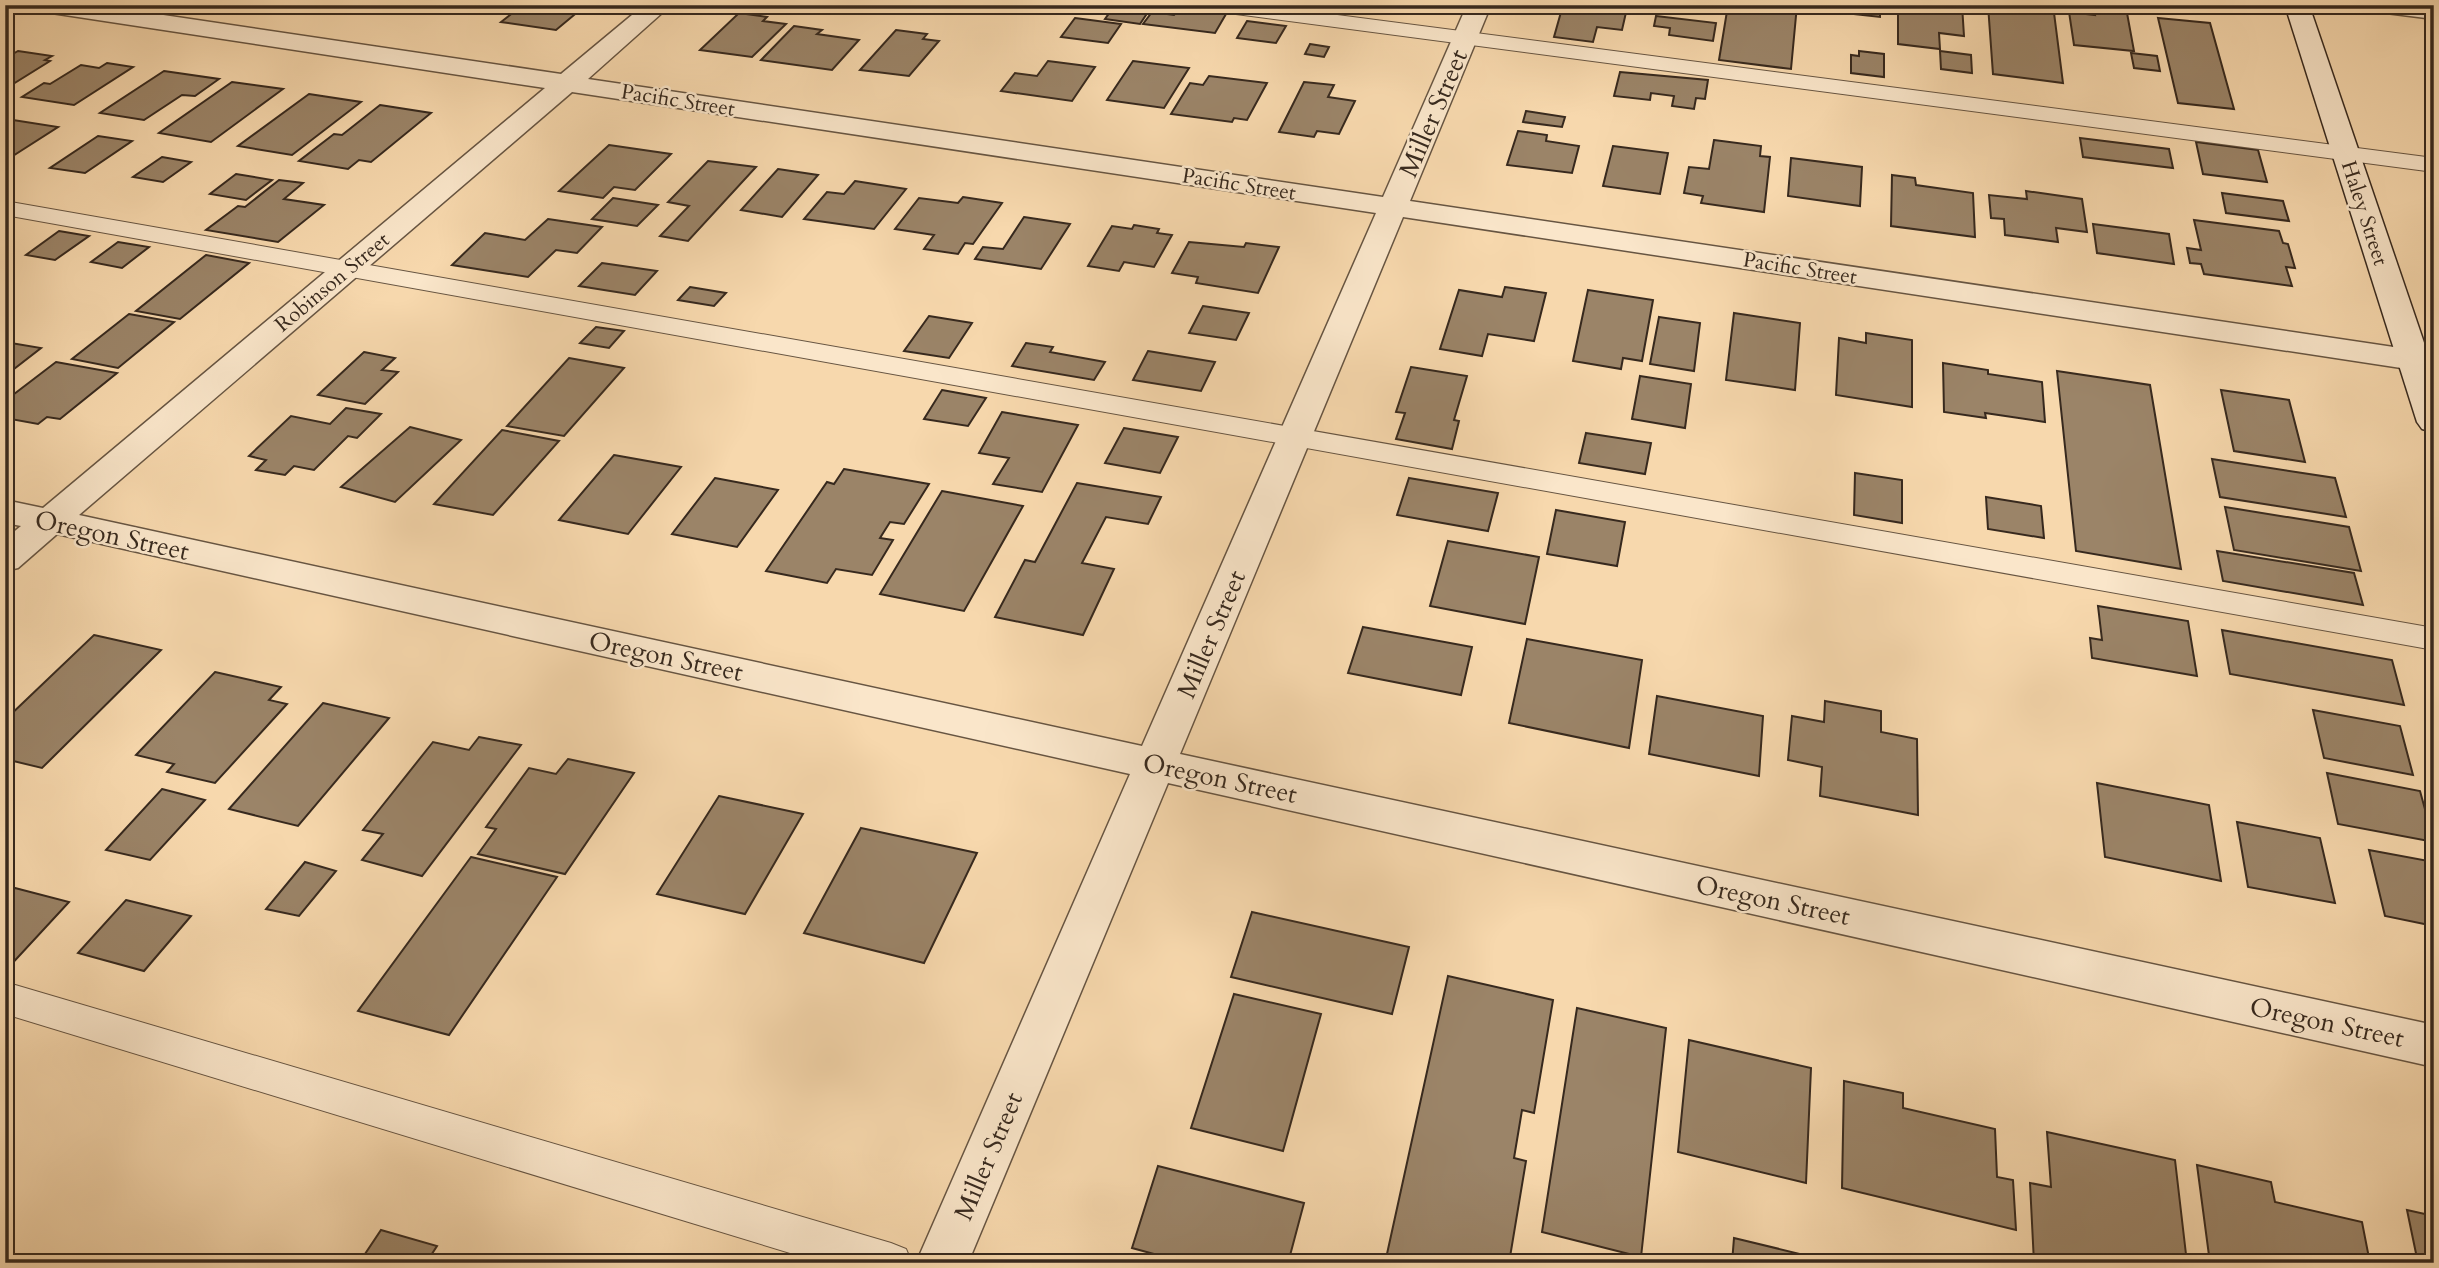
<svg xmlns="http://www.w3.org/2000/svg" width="2439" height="1268" font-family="Cardo,serif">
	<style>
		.building { fill: #9b8468; stroke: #37291e; stroke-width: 2 }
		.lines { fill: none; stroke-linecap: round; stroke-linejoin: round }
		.service-casing { stroke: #675542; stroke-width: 2 }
		.minor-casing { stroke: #675542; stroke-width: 3 }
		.secondary-casing { stroke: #37291e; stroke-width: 3 }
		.service { fill: #fae6ca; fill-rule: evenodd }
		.minor { fill: #fae6ca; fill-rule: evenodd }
		.secondary { fill: #fae6ca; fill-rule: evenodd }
		.labels { text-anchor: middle; stroke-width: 5; stroke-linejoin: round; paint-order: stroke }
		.far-street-label { font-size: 21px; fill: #37291e; stroke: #fae6ca }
		.street-label { font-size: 26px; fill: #37291e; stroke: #fae6ca }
	</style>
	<rect width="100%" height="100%" fill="#f7d8ad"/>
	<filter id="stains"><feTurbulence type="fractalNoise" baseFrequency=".00286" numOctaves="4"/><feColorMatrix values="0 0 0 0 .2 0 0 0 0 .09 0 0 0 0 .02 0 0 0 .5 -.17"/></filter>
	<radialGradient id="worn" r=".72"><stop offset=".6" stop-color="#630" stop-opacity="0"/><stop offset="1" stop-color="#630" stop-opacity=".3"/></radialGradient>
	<g class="building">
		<polygon points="388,5 462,5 450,14"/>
		<polygon points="523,5 586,5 556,30 501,22"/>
		<polygon points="1023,5 1062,5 1058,10 1046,8 1043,11 1020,9"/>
		<polygon points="1115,5 1117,5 1150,9 1140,24 1105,19"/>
		<polygon points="1563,5 1602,5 1627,8 1622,30 1597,27 1593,42 1554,37"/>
		<polygon points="1728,5 1797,5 1791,69 1719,60"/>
		<polygon points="1818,5 1880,5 1880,17 1818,10"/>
		<polygon points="1898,5 1962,5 1964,36 1939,33 1940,49 1898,44"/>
		<polygon points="1988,5 2053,5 2063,83 1993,74"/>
		<polygon points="1179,9 1226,14 1215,33 1143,24 1152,12 1174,15"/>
		<polygon points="2094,10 2127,13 2134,51 2074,45 2069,12 2095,15"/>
		<polygon points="739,13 767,17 763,21 786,24 752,57 700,50"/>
		<polygon points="1656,16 1716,23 1713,41 1669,35 1670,28 1654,26"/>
		<polygon points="1075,18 1121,24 1108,43 1061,37"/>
		<polygon points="2158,18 2210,23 2234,109 2178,103"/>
		<polygon points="1247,21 1286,26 1276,43 1237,38"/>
		<polygon points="794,26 822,30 817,34 859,40 832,70 761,60"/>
		<polygon points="896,30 927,34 923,39 939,41 909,76 860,70"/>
		<polygon points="1310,44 1329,47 1324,57 1305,54"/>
		<polygon points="18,51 52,56 45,60 50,61 5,89 5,54 11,55"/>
		<polygon points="1859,51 1884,54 1884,77 1851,73 1851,55 1859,56"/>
		<polygon points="1940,51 1971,55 1972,73 1941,69"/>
		<polygon points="2131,53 2157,56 2160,71 2134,68"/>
		<polygon points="1048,61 1095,67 1072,101 1001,91 1015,73 1037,76"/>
		<polygon points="1133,61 1189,68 1164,108 1107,100"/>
		<polygon points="107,63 133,67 74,105 22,97 44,83 50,84 81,65 99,68"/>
		<polygon points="164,71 219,79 195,96 182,95 144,120 100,113"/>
		<polygon points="1620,72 1708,80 1705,99 1696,98 1694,109 1672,106 1674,96 1651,93 1650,100 1614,96"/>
		<polygon points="1209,76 1267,83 1247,120 1234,118 1232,122 1171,114 1190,83 1203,85"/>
		<polygon points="232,82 283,89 211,142 159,133"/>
		<polygon points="1304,82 1334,85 1328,97 1355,101 1339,134 1317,131 1314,137 1279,132"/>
		<polygon points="309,94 361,102 292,155 238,146"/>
		<polygon points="380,105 431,113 371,162 359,160 348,169 299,161 334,134 342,135"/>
		<polygon points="1526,111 1565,117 1562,127 1523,122"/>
		<polygon points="13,120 58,127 5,161 5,125"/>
		<polygon points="1518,131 1547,135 1546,141 1579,146 1572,173 1507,165"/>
		<polygon points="98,136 132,141 85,173 50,168"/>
		<polygon points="2080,138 2169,149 2173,168 2083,157"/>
		<polygon points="1714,140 1761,146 1760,156 1770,157 1764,212 1701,203 1703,196 1684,193 1689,167 1709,169"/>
		<polygon points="2196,142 2258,150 2267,182 2203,174"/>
		<polygon points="609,145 671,154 635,190 614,187 603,198 559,191"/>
		<polygon points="1613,146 1668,153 1660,194 1603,186"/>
		<polygon points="162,157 191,162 163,182 133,177"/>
		<polygon points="1791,158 1862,167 1860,206 1788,196"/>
		<polygon points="708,161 756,167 688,241 660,236 689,206 668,202"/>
		<polygon points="778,169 818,175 782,217 741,210"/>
		<polygon points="236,174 272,180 246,200 210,194"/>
		<polygon points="1892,175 1915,178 1916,185 1973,193 1975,237 1891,226"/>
		<polygon points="279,180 303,183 284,199 324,205 278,242 206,230 238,206 245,207"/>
		<polygon points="855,181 906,189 874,229 804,219 827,192 844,194"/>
		<polygon points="2026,191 2082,199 2087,232 2056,228 2058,242 2005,235 2004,219 1991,218 1989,195 2027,199"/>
		<polygon points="2222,193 2283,201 2289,221 2226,213"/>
		<polygon points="963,197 1002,203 973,244 965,243 958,254 924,249 934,235 895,229 919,198 958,203"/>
		<polygon points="613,198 658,205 637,226 592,219"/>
		<polygon points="1024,217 1070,224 1041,269 975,259 983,247 1003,249"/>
		<polygon points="548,219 602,227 577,253 556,250 528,277 452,265 485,233 525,240"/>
		<polygon points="2194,220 2279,231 2283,243 2288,244 2295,268 2286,267 2292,286 2204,274 2201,264 2190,263 2187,248 2201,250"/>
		<polygon points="2093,224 2169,234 2174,264 2097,253"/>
		<polygon points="1134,225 1159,229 1157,233 1172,235 1154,267 1124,262 1119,271 1088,266 1112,226 1132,229"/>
		<polygon points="59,231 89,236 55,260 26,255"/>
		<polygon points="118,242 149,247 122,268 91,262"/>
		<polygon points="1189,242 1244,247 1246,243 1279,247 1258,293 1196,283 1198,277 1172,273"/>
		<polygon points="206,255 249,263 180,319 136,311"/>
		<polygon points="602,263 657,271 635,295 579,286"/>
		<polygon points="690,287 726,293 714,306 678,300"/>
		<polygon points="1505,287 1546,293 1534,341 1488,334 1482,356 1440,349 1459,290 1502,297"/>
		<polygon points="1588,290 1653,300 1642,361 1623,358 1621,369 1573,361"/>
		<polygon points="1203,306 1249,313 1236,340 1189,333"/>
		<polygon points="1734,313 1800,323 1795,390 1726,380"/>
		<polygon points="129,314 174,322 118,368 72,359"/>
		<polygon points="929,316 972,323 949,358 904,351"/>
		<polygon points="1659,317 1700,323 1694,371 1650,364"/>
		<polygon points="596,327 624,331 609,348 580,343"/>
		<polygon points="1866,333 1912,340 1912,407 1836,395 1839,338 1866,343"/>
		<polygon points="5,342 41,348 5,376"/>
		<polygon points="1026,343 1053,347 1050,352 1105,362 1094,380 1012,366"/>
		<polygon points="1148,351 1215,362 1201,391 1133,380"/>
		<polygon points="364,352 395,358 382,370 398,372 365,404 318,395"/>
		<polygon points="569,358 624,368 564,436 507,426"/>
		<polygon points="56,362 117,373 60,419 47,417 38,424 5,418 5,412 10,409 5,408 5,401"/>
		<polygon points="1943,363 1988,370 1988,374 2042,382 2045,422 1985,413 1986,418 1944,412"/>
		<polygon points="1411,367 1467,376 1454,420 1459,421 1452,449 1396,439 1405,413 1396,412"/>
		<polygon points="2057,371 2150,385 2181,569 2076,551"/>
		<polygon points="1640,376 1691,384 1685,428 1632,419"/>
		<polygon points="942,390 986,398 968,426 924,419"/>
		<polygon points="2221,390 2289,400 2305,462 2234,451"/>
		<polygon points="346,408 381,414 357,438 348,436 314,470 294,466 285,475 256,470 266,460 249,456 291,416 330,424"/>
		<polygon points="1002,412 1078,425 1042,492 993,484 1009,458 979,453"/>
		<polygon points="410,427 461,440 395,502 341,487"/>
		<polygon points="1124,428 1178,437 1160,473 1105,463"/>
		<polygon points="502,430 559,441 493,515 434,504"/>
		<polygon points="1586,433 1651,443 1645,474 1579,463"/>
		<polygon points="614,455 681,467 628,534 559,520"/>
		<polygon points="2212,459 2335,478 2346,517 2220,497"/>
		<polygon points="844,469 929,484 904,524 890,522 880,538 893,540 872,575 836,569 827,583 766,571 827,482 834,484"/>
		<polygon points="1855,473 1902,480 1902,523 1854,515"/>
		<polygon points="715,478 778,490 737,547 672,534"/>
		<polygon points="1409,478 1498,493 1488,531 1397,515"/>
		<polygon points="1077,483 1161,497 1148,524 1106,517 1082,563 1114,569 1083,635 995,617 1025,560 1035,562"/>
		<polygon points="942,491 1023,506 964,611 880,594"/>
		<polygon points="1986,497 2041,506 2044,538 1988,529"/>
		<polygon points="2225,507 2349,527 2361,571 2234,550"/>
		<polygon points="1556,510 1625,522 1617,566 1547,554"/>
		<polygon points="1448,541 1539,557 1525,624 1430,606"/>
		<polygon points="2217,551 2354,573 2363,605 2223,581"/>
		<polygon points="2098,606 2188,621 2197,676 2092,658 2090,638 2102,640"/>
		<polygon points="1363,627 1472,647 1461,695 1348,673"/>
		<polygon points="2222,630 2392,660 2404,705 2230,674"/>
		<polygon points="94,635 161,650 42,768 5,759 5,720"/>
		<polygon points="1527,639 1642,660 1629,748 1509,723"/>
		<polygon points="215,672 281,687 269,700 287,704 215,783 167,772 174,764 136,755"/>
		<polygon points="1657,696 1763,716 1759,776 1649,754"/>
		<polygon points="1825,701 1881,711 1881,732 1917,739 1918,815 1820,796 1822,767 1788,760 1792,716 1824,722"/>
		<polygon points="323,703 389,718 298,826 229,809"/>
		<polygon points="2313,710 2400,726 2413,775 2324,758"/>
		<polygon points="479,737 521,745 422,876 362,860 383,834 363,830 433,742 469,750"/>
		<polygon points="568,759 634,773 565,874 478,854 496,829 486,827 529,768 556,774"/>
		<polygon points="2327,773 2420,791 2434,842 2338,824"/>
		<polygon points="2097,783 2209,805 2221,881 2105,857"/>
		<polygon points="162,789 205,800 150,860 106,850"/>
		<polygon points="719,796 803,814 745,914 657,894"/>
		<polygon points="2237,822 2320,838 2335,903 2248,887"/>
		<polygon points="861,828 977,853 924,963 804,933"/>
		<polygon points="2369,850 2434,862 2434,926 2385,916"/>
		<polygon points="471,857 557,877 449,1035 358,1011"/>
		<polygon points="305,862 336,871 299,916 266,909"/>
		<polygon points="15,888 69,902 8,968 5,968 5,899"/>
		<polygon points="126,900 191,916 144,971 78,953"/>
		<polygon points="1252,912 1409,947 1392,1014 1231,977"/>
		<polygon points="1448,976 1553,1000 1534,1113 1522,1110 1514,1158 1526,1161 1509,1263 1385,1263"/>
		<polygon points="1234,994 1321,1014 1283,1151 1191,1128"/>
		<polygon points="1577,1008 1666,1028 1641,1257 1542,1232"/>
		<polygon points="1689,1040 1811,1068 1806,1183 1678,1152"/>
		<polygon points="1844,1081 1903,1093 1903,1108 1995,1129 1997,1177 2013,1180 2016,1230 1842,1188"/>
		<polygon points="2047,1132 2175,1160 2187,1263 2034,1263 2030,1183 2051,1187"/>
		<polygon points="2197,1165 2271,1182 2275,1202 2362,1222 2370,1263 2210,1263"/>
		<polygon points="1158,1166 1304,1203 1288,1263 1187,1263 1132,1248"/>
		<polygon points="2407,1210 2434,1216 2434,1263 2418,1263"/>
		<polygon points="381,1230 437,1246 426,1263 359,1263"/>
		<polygon points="1734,1238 1833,1262 1833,1263 1732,1263"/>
	</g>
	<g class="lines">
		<defs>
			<g id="service">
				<polygon points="1203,5 1261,5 2434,158 2434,172 1213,11"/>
				<polygon points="5,201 2434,628 2434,650 5,215"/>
				<polygon points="5,982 891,1243 906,1249 912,1263 823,1263 5,1014"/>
			</g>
			<g id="minor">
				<path d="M33,5H96L561,74L644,5H671L588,79L1383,197L1467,5H1491L1410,201L2434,353V373L1403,217L1180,754L2434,1025V1067L1168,783L968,1263H916L1130,774L57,534L18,568L5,571V539L21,526L5,523V500L43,508L545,88L45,12L36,10ZM572,92L1376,213L1142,746L79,515Z"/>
				<polygon points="2366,5 2434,5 2434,19 2378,12 2369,10"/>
			</g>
			<polygon id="secondary" points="2285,5 2309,5 2434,372 2434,432 2422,429 2417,422"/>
		</defs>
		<use href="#service" class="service-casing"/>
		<use href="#minor" class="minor-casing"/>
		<use href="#secondary" class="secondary-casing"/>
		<use href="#service" class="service"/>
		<use href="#minor" class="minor"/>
		<use href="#secondary" class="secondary"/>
	</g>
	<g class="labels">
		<g class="far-street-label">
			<text transform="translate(678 100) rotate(9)" y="7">Pacific Street</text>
			<text transform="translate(1239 184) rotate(9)" y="7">Pacific Street</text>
			<text transform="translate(2365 213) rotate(72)" y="7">Haley Street</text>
			<text transform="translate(1800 268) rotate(9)" y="7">Pacific Street</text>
			<text transform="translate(332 282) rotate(-40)" y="7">Robinson Street</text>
		</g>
		<g class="street-label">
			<text transform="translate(1433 113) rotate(-67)" y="9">Miller Street</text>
			<text transform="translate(112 535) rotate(12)" y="9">Oregon Street</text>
			<text transform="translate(1211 634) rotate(-67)" y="9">Miller Street</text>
			<text transform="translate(666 656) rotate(12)" y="9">Oregon Street</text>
			<text transform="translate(1220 778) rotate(12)" y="9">Oregon Street</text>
			<text transform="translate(1773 900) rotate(12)" y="9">Oregon Street</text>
			<text transform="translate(2327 1022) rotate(12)" y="9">Oregon Street</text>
			<text transform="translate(988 1156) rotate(-67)" y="9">Miller Street</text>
		</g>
	</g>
	<rect width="2439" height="1268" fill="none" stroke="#f7d8ad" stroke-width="28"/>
	<rect x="7" y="7" width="2425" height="1254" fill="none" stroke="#37291e" stroke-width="3.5"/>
	<rect x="14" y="14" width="2411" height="1240" fill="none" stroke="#37291e" stroke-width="2"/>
	<rect width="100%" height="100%" filter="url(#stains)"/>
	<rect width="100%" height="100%" fill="url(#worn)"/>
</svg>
